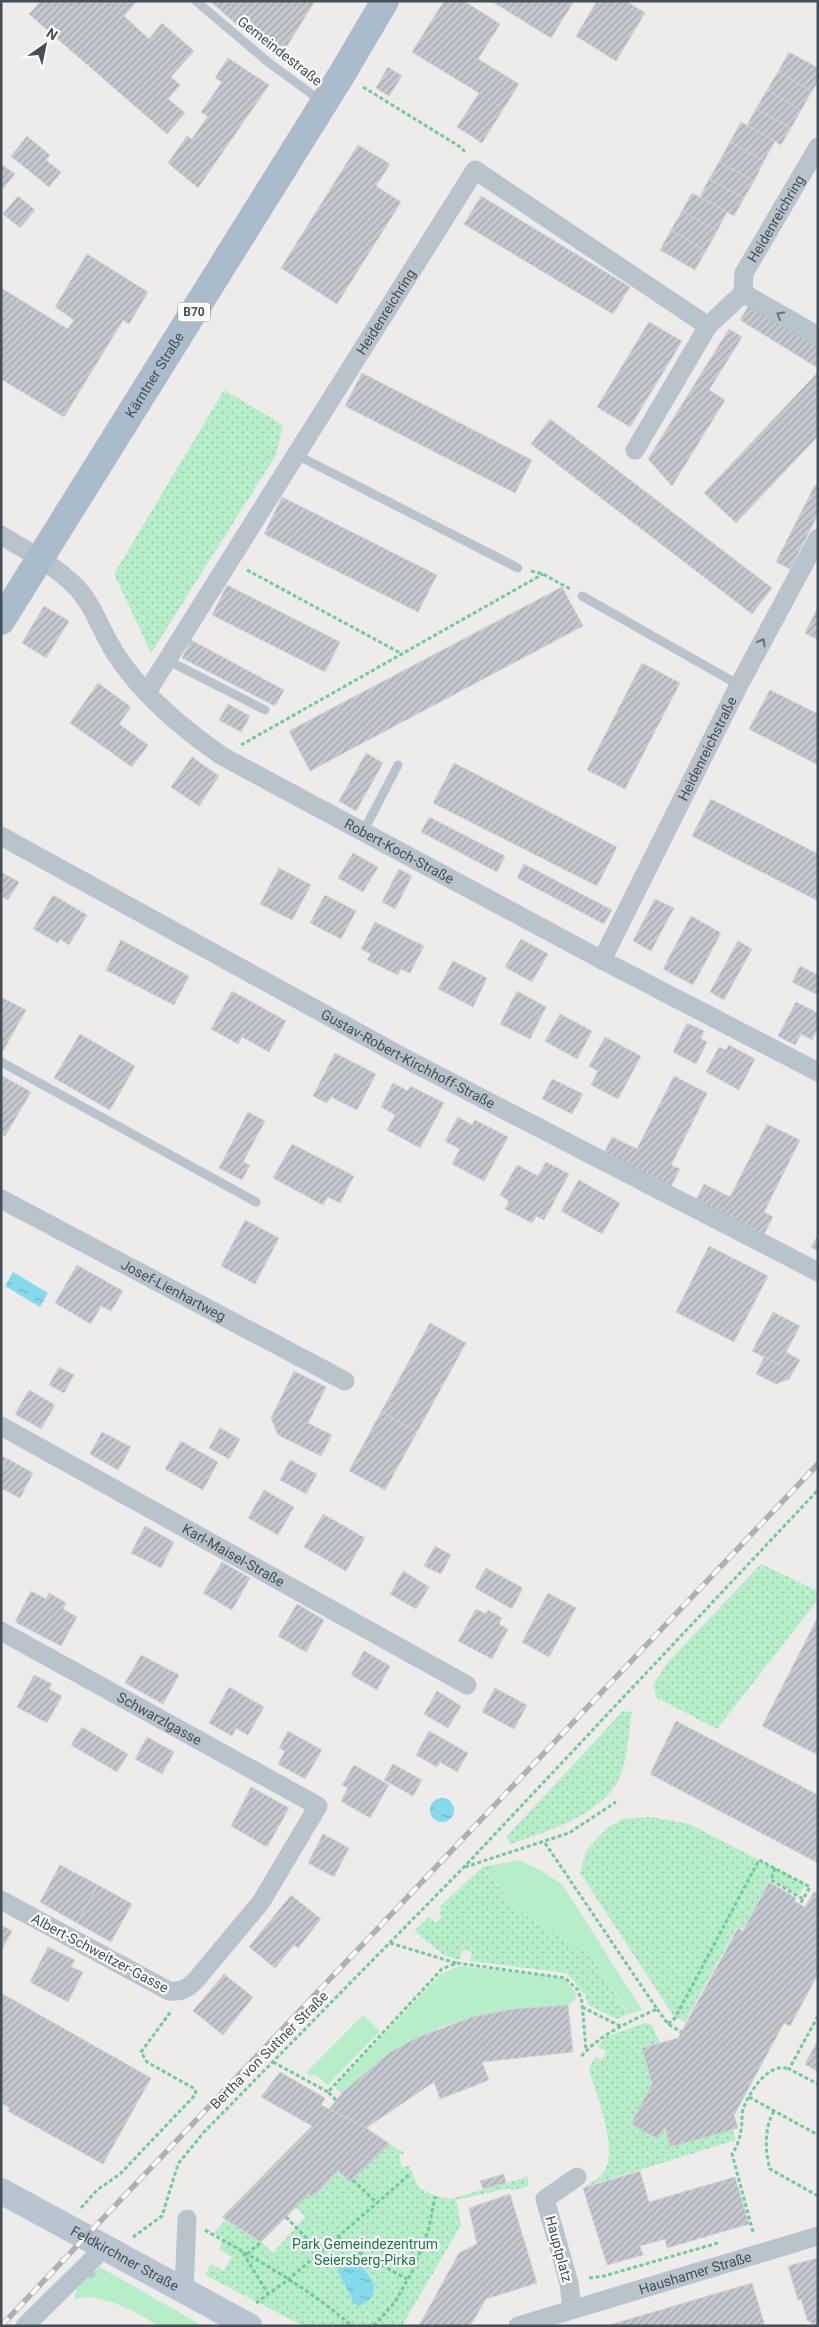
<svg xmlns="http://www.w3.org/2000/svg" width="819" height="2327" font-family="Roboto,sans-serif">
	<style>
		.grass { fill: #b7eeca }
		.park { fill: url(#park-dots) }
		.water { fill: url(#water-ripples) }
		.building { fill: url(#building-hatch); stroke: #cfd2d7 }
		.lines { fill: none; stroke-linecap: round; stroke-linejoin: round }
		.path { stroke: #70cb9b; stroke-width: 3; stroke-dasharray: 4 2.5; stroke-linecap: butt }
		.service { stroke: #b9c3cb; stroke-width: 9 }
		.minor { stroke: #b9c3cb; stroke-width: 19 }
		.secondary { stroke: #b8c4d0; stroke-width: 26 }
		.primary { stroke: #aabccb; stroke-width: 28 }
		.rail-casing { stroke: #adb1b6; stroke-width: 5.5 }
		.rail { stroke: #fff; stroke-width: 4; stroke-dasharray: 11; stroke-linecap: butt }
		.oneway { stroke: #67727a }
		.labels { text-anchor: middle; stroke-width: 4.5; stroke-linejoin: round; paint-order: stroke }
		.shield { fill: #fff; stroke: #7c848a; stroke-width: 1 }
		.shield-label { font-size: 12px; font-weight: bold; fill: #444f58 }
		.street-label { font-size: 14px; fill: #444f58; stroke: #fff }
		.park-label { font-size: 14px; fill: #167843; stroke: #fff }
	</style>
	<defs>
		<pattern id="park-dots" width="8" height="8" patternUnits="userSpaceOnUse" patternTransform="scale(1.25)"><rect width="8" height="8" fill="#b7eeca"/><path d="M2 2h.1M6 6h.1" fill="none" stroke="#96c3a7" stroke-width="1.8" stroke-linecap="round"/></pattern>
		<pattern id="water-ripples" width="26" height="14" patternUnits="userSpaceOnUse" patternTransform="scale(1.25)"><rect width="26" height="14" fill="#84daeb"/><path d="M2 4q2-2 4 0t4 0M15 11q2-2 4 0t4 0" fill="none" stroke="#6eb3c1"/></pattern>
		<pattern id="building-hatch" width="6" height="6" patternUnits="userSpaceOnUse" patternTransform="scale(1.25)"><rect width="6" height="6" fill="#c5c8ce"/><path d="M-1 1l2-2M0 6l6-6M5 7l2-2" fill="none" stroke="#a2a5aa"/></pattern>
	</defs>
	<rect width="100%" height="100%" fill="#eeebeb"/>
	<g class="grass">
		<polygon points="518,1860 542,1871 562,1884 642,2010 629,2014 592,1957 516,1909 485,1869"/>
		<polygon points="459,1966 558,1977 564,1979 577,1994 575,1999 568,2005 513,2009 472,2017 443,2026 389,2053 341,2093 336,2089 336,2085 441,1974"/>
		<polygon points="363,2015 380,2031 328,2085 314,2074 312,2077 306,2073"/>
		<polygon points="100,2267 203,2326 159,2326 135,2312 112,2302 90,2297 74,2299 79,2284"/>
	</g>
	<g class="park">
		<polygon points="224,390 283,425 276,455 151,653 114,574"/>
		<polygon points="761,1564 818,1591 818,1600 717,1729 657,1698 653,1685 668,1662"/>
		<path d="M623,1711L632,1712C628,1734 628,1759 619,1779C601,1816 545,1832 510,1844L507,1836Z"/>
		<polygon points="652,1817 689,1824 806,1884 799,1895 770,1879 743,1929 737,1927 685,2022 673,2015 580,1873 586,1851 606,1829 622,1819"/>
		<polygon points="515,1861 485,1870 516,1909 592,1957 628,2014 617,2019 588,2005 585,1995 567,1973 470,1961 472,1952 462,1950 460,1960 445,1956 414,1931 429,1917 436,1923 442,1917 439,1913 442,1909 439,1907 483,1867"/>
		<path d="M645,2023L652,2025L660,2043L642,2048L652,2084L631,2124L658,2138L665,2127L670,2147L732,2129L736,2140L584,2187C590,2183 599,2179 603,2173C620,2150 596,2095 589,2069L595,2057L602,2060L606,2051L598,2047L605,2037Z"/>
		<polygon points="390,2144 405,2153 399,2155 402,2167 409,2166 418,2187 435,2196 450,2199 527,2177 529,2186 511,2191 510,2188 456,2200 461,2225 402,2326 303,2326 205,2275 211,2264 224,2271 232,2257 219,2249 224,2238 214,2233 226,2219 261,2242 273,2253 305,2217 296,2207 309,2194 313,2197 338,2171 350,2182"/>
	</g>
	<g class="water">
		<polygon points="13,1272 48,1293 40,1307 5,1286"/>
		<circle cx="442" cy="1810" r="12"/>
		<path d="M349,2259C368,2268 389,2294 359,2306L354,2303L338,2271L341,2263Z"/>
	</g>
	<g class="building">
		<polygon points="41,1 137,1 124,16 149,39 162,23 194,51 171,77 180,85 168,99 185,113 167,134 29,14"/>
		<polygon points="210,1 315,1 280,57 253,39"/>
		<polygon points="444,1 464,1 500,24 478,59 519,84 482,143 457,127 479,93 412,52"/>
		<polygon points="491,1 574,1 551,38"/>
		<polygon points="597,1 626,1 645,13 616,61 576,36"/>
		<polygon points="789,52 818,68 818,82 812,91 778,72"/>
		<polygon points="228,58 269,85 198,188 168,163 187,136 192,139 208,116 201,112 222,82 215,78"/>
		<polygon points="388,67 402,76 389,96 376,88"/>
		<polygon points="778,72 812,91 801,110 767,90"/>
		<polygon points="767,90 801,110 791,128 756,109"/>
		<polygon points="756,109 791,128 781,145 747,125"/>
		<polygon points="741,122 775,141 764,161 730,142"/>
		<polygon points="27,136 50,155 46,160 61,172 49,187 11,156"/>
		<polygon points="730,142 764,161 754,181 719,162"/>
		<polygon points="358,145 390,164 376,186 401,202 337,304 281,268"/>
		<polygon points="719,162 754,181 744,198 709,179"/>
		<polygon points="1,164 15,174 1,191"/>
		<polygon points="709,179 744,198 734,216 700,197"/>
		<polygon points="692,193 727,212 717,231 682,211"/>
		<polygon points="18,196 35,210 20,228 3,214"/>
		<polygon points="481,196 630,287 613,314 464,224"/>
		<polygon points="682,211 717,231 706,251 671,230"/>
		<polygon points="671,230 706,251 695,270 660,250"/>
		<polygon points="87,254 148,292 129,324 123,320 64,417 1,379 1,288 68,329 74,320 55,307"/>
		<polygon points="749,305 818,346 818,368 740,320"/>
		<polygon points="649,322 682,341 630,427 597,407"/>
		<polygon points="729,329 742,337 709,390 725,400 672,486 648,459"/>
		<polygon points="818,372 818,436 736,523 704,493"/>
		<polygon points="362,373 532,460 515,493 345,406"/>
		<polygon points="550,419 772,588 752,614 531,444"/>
		<polygon points="815,485 818,486 818,514 790,569 776,562"/>
		<polygon points="282,497 437,575 418,612 264,534"/>
		<polygon points="227,585 340,642 325,672 212,615"/>
		<polygon points="562,587 583,626 310,771 289,731"/>
		<polygon points="44,606 69,621 46,658 22,643"/>
		<polygon points="818,607 818,640 805,633"/>
		<polygon points="191,640 284,690 275,706 182,658"/>
		<polygon points="642,663 680,683 625,789 587,770"/>
		<polygon points="98,683 131,707 119,724 148,745 132,767 70,723"/>
		<polygon points="770,690 818,714 818,765 749,729"/>
		<polygon points="228,704 250,716 241,732 219,720"/>
		<polygon points="366,753 383,763 356,811 339,801"/>
		<polygon points="192,757 219,776 199,806 171,787"/>
		<polygon points="454,763 617,847 597,886 433,803"/>
		<polygon points="711,799 818,854 818,901 692,836"/>
		<polygon points="429,817 505,856 497,872 421,832"/>
		<polygon points="353,853 378,867 363,892 338,878"/>
		<polygon points="524,864 612,910 604,924 517,878"/>
		<polygon points="279,868 311,885 292,920 260,904"/>
		<polygon points="399,869 412,876 395,909 382,902"/>
		<polygon points="1,872 19,882 8,900 1,896"/>
		<polygon points="53,895 87,915 69,945 60,939 58,943 33,929"/>
		<polygon points="325,895 356,911 341,939 310,923"/>
		<polygon points="655,899 674,908 651,951 633,941"/>
		<polygon points="691,916 721,933 693,985 663,969"/>
		<polygon points="375,922 424,946 410,973 401,969 398,975 367,960 371,954 361,949"/>
		<polygon points="521,939 548,954 532,982 505,967"/>
		<polygon points="121,940 189,976 174,1005 106,970"/>
		<polygon points="738,941 752,949 724,1000 710,992"/>
		<polygon points="453,961 487,978 473,1007 438,989"/>
		<polygon points="800,966 818,975 818,995 792,982"/>
		<polygon points="232,991 286,1021 269,1052 242,1037 238,1044 211,1029"/>
		<polygon points="517,991 546,1007 530,1039 500,1024"/>
		<polygon points="1,997 26,1010 3,1051 1,1050"/>
		<polygon points="796,1002 818,1013 818,1028 812,1040 801,1034 795,1045 778,1036"/>
		<polygon points="560,1014 592,1031 577,1059 545,1041"/>
		<polygon points="687,1023 704,1031 701,1039 707,1042 696,1064 673,1052"/>
		<polygon points="80,1034 135,1066 110,1110 54,1078"/>
		<polygon points="605,1037 641,1056 618,1099 591,1085 598,1071 589,1066"/>
		<polygon points="729,1045 755,1059 739,1090 706,1072 719,1047 726,1050"/>
		<polygon points="335,1053 376,1074 357,1110 331,1097 327,1103 313,1096"/>
		<polygon points="1,1075 31,1092 5,1136 1,1134"/>
		<polygon points="674,1076 707,1093 671,1165 680,1169 671,1186 604,1153 612,1137 637,1149"/>
		<polygon points="552,1079 583,1094 572,1114 542,1099"/>
		<polygon points="393,1083 408,1091 410,1086 444,1103 420,1148 387,1130 395,1115 381,1107"/>
		<polygon points="248,1112 265,1121 243,1162 250,1165 242,1180 219,1168"/>
		<polygon points="458,1117 472,1125 475,1120 508,1137 484,1181 452,1164 460,1149 445,1141"/>
		<polygon points="767,1124 800,1140 764,1212 773,1217 764,1234 696,1200 704,1184 730,1197"/>
		<polygon points="292,1144 354,1176 340,1203 328,1197 323,1205 273,1178"/>
		<polygon points="546,1162 569,1174 544,1220 536,1216 532,1223 505,1209 509,1201 500,1195 517,1165 538,1176"/>
		<polygon points="579,1180 620,1203 602,1234 561,1211"/>
		<polygon points="245,1220 279,1238 255,1284 221,1266"/>
		<polygon points="818,1235 818,1251 811,1247"/>
		<polygon points="709,1246 768,1276 734,1342 676,1312"/>
		<polygon points="77,1265 123,1291 111,1311 101,1306 91,1324 55,1303"/>
		<polygon points="773,1312 800,1326 779,1365 752,1351"/>
		<polygon points="430,1323 466,1343 417,1432 381,1412"/>
		<polygon points="786,1352 800,1360 789,1379 776,1384 756,1374 764,1357 779,1365"/>
		<polygon points="59,1367 74,1375 64,1393 49,1385"/>
		<polygon points="294,1371 326,1387 308,1423 332,1435 321,1456 278,1435 271,1418"/>
		<polygon points="29,1390 55,1405 41,1429 15,1414"/>
		<polygon points="381,1412 417,1432 385,1490 349,1471"/>
		<polygon points="220,1428 240,1439 229,1459 209,1448"/>
		<polygon points="102,1432 131,1447 118,1470 90,1454"/>
		<polygon points="181,1441 218,1462 203,1490 165,1469"/>
		<polygon points="1,1456 8,1459 1,1471"/>
		<polygon points="8,1459 33,1473 20,1498 1,1488 1,1471"/>
		<polygon points="290,1460 317,1474 306,1494 280,1480"/>
		<polygon points="264,1490 294,1507 278,1535 248,1518"/>
		<polygon points="323,1514 365,1538 346,1571 304,1547"/>
		<polygon points="145,1526 174,1542 161,1568 131,1553"/>
		<polygon points="435,1546 451,1555 441,1574 424,1566"/>
		<polygon points="222,1562 250,1578 232,1610 203,1593"/>
		<polygon points="486,1568 523,1588 512,1609 475,1588"/>
		<polygon points="403,1571 429,1587 416,1609 390,1594"/>
		<polygon points="31,1591 46,1599 49,1593 66,1603 63,1609 77,1617 61,1646 15,1622"/>
		<polygon points="548,1593 576,1608 549,1657 522,1642"/>
		<polygon points="297,1604 324,1620 306,1652 278,1636"/>
		<polygon points="476,1609 486,1614 488,1610 502,1618 499,1624 508,1629 492,1659 458,1641"/>
		<polygon points="818,1617 818,1755 762,1726"/>
		<polygon points="364,1651 390,1666 377,1690 351,1675"/>
		<polygon points="141,1655 179,1675 163,1704 125,1683"/>
		<polygon points="34,1675 52,1684 49,1689 62,1696 47,1723 17,1707"/>
		<polygon points="229,1687 264,1707 248,1735 236,1728 232,1736 209,1723"/>
		<polygon points="495,1688 527,1705 514,1729 482,1712"/>
		<polygon points="437,1691 461,1706 448,1728 424,1714"/>
		<polygon points="676,1721 818,1795 818,1863 650,1774"/>
		<polygon points="82,1727 128,1754 117,1772 71,1745"/>
		<polygon points="288,1731 322,1750 305,1779 278,1764 285,1751 279,1748"/>
		<polygon points="429,1731 468,1753 457,1772 440,1762 437,1767 416,1755"/>
		<polygon points="147,1737 174,1752 162,1774 135,1759"/>
		<polygon points="393,1764 422,1780 413,1796 384,1780"/>
		<polygon points="354,1765 389,1785 370,1818 341,1801 348,1788 342,1785"/>
		<polygon points="251,1787 289,1808 267,1847 231,1826"/>
		<polygon points="323,1834 349,1848 334,1877 308,1863"/>
		<polygon points="60,1865 98,1885 77,1923 40,1902"/>
		<polygon points="769,1882 796,1898 794,1901 805,1907 814,1892 818,1894 818,1974 790,2026 784,2023 734,2115 738,2128 670,2147 665,2127 658,2139 631,2124 652,2084 642,2048 678,2038 738,1928 743,1931"/>
		<polygon points="98,1885 132,1904 111,1942 77,1923"/>
		<polygon points="291,1895 321,1919 298,1948 294,1945 275,1968 249,1947"/>
		<polygon points="1,1925 12,1931 1,1951"/>
		<polygon points="48,1947 75,1960 71,1967 83,1972 68,2002 30,1982"/>
		<polygon points="224,1974 253,1997 223,2035 193,2011"/>
		<polygon points="1,1993 151,2078 103,2164 8,2111 10,2108 1,2103"/>
		<polygon points="568,2005 573,2052 482,2062 489,2080 440,2099 434,2082 366,2128 329,2109 344,2091 389,2053 416,2038 472,2017 513,2009"/>
		<polygon points="818,2040 818,2072 805,2064"/>
		<polygon points="280,2072 325,2098 321,2105 366,2128 390,2144 350,2182 338,2171 313,2197 309,2194 261,2242 222,2217 312,2126 261,2097"/>
		<polygon points="640,2171 649,2202 735,2177 749,2224 667,2248 665,2239 640,2246 643,2255 607,2265 583,2188"/>
		<polygon points="504,2174 506,2183 483,2189 480,2181"/>
		<polygon points="510,2194 537,2283 486,2299 470,2326 419,2326 459,2253 477,2244 469,2208"/>
		<polygon points="818,2258 818,2326 817,2326 807,2320 801,2299 798,2300 788,2266"/>
		<polygon points="93,2270 96,2274 91,2279 87,2276"/>
		<polygon points="752,2283 765,2326 606,2326"/>
	</g>
	<g class="lines">
		<g class="path">
			<polyline points="363,87 462,148 466,154"/>
			<polyline points="247,570 402,654"/>
			<polyline points="531,571 543,574 570,589"/>
			<polyline points="241,745 543,574"/>
			<path d="M545,1843L657,2009C631,2021 598,2035 580,2058"/>
			<polyline points="465,1867 569,1833 616,1802"/>
			<polyline points="775,1868 771,1880 803,1899"/>
			<polyline points="390,1943 456,1963"/>
			<polyline points="582,2007 622,2027"/>
			<polyline points="657,2009 668,2024 681,2032"/>
			<polyline points="818,2016 789,2069 818,2084"/>
			<polyline points="668,2024 675,2018 759,1860 810,1887 800,1904"/>
			<polyline points="273,2062 328,2092"/>
			<polyline points="749,2097 818,2135"/>
			<polyline points="336,2100 328,2092 442,1969 457,1963 565,1978 578,1990 582,2002 586,2050"/>
			<path d="M774,2111C764,2128 765,2151 770,2169L818,2196"/>
			<polyline points="353,2180 377,2203 411,2173"/>
			<polyline points="81,2208 97,2190 120,2174 196,2094 195,2089 147,2062 141,2052 172,2010"/>
			<polyline points="286,2217 319,2251"/>
			<path d="M205,2230C256,2259 307,2287 352,2326"/>
			<path d="M753,2232L732,2154C739,2144 741,2134 742,2121C742,2117 742,2113 743,2109C749,2093 768,2061 789,2069"/>
			<polyline points="133,2237 162,2216 178,2164 204,2132 464,1867 818,1490"/>
			<polyline points="338,2237 354,2250 407,2279"/>
			<polyline points="243,2253 268,2294"/>
			<polyline points="247,2254 261,2242"/>
			<polyline points="589,2278 604,2276 718,2243"/>
			<polyline points="256,2303 289,2279 377,2203"/>
			<polyline points="374,2326 395,2302 413,2270 429,2228 435,2196"/>
		</g>
		<g class="service">
			<polyline points="196,1 268,62 321,101"/>
			<polyline points="295,454 518,568"/>
			<polyline points="582,596 739,685"/>
			<polyline points="167,660 265,710"/>
			<polyline points="363,832 398,765"/>
			<polyline points="1,1062 256,1202"/>
		</g>
		<g class="minor">
			<polyline points="743,293 818,336"/>
			<path id="s1" d="M635,450L708,326L743,293L744,273L818,147"/>
			<path id="s2" d="M1,535C25,550 54,565 74,585C93,603 101,631 115,653C142,695 182,728 222,756L602,960L818,1072"/>
			<path id="s3" d="M147,692L475,170L708,326"/>
			<path id="s4" d="M1,836L408,1060L818,1272"/>
			<path id="s5" d="M602,960L739,685L818,538"/>
			<path id="s6" d="M1,1199L345,1381"/>
			<path id="s7" d="M1,1426L467,1685"/>
			<path id="s8" d="M1,1631L318,1806L261,1902L196,1980C187,1989 182,1992 169,1991L1,1900"/>
			<polyline points="184,2291 187,2219"/>
			<polyline points="572,2309 569,2283 545,2199 577,2177"/>
			<polyline points="25,2326 104,2248"/>
			<path id="s9" d="M518,2326L818,2236"/>
		</g>
		<path class="secondary" id="s10" d="M1,2191L249,2326"/>
		<path class="primary" id="s11" d="M1,621L342,74L385,1"/>
		<defs>
			<polyline id="rail" points="1,2326 818,1464"/>
		</defs>
		<use href="#rail" class="rail-casing"/>
		<use href="#rail" class="rail"/>
	</g>
	<defs><path id="oneway-chevron" d="M-2-3.5L2.5 0L-2 3.5" fill="none" stroke-width="1.6" stroke-linecap="round" stroke-linejoin="round" transform="scale(1.25)"/></defs>
	<g class="oneway">
		<use href="#oneway-chevron" transform="translate(780 315) rotate(-150)"/>
		<use href="#oneway-chevron" transform="translate(762 642) rotate(-62)"/>
	</g>
	<g class="labels">
		<rect class="shield" x="178" y="302.5" width="32" height="19" rx="4"/>
		<g class="shield-label">
			<text x="194" y="316">B70</text>
		</g>
		<g class="street-label">
			<text transform="translate(280 51) rotate(38)" y="5">Gemeindestraße</text>
			<text dy="5" stroke="none"><textPath href="#s1" startOffset="275">Heidenreichring</textPath></text>
			<text dy="5" stroke="none"><textPath href="#s3" startOffset="449">Heidenreichring</textPath></text>
			<text dy="5" stroke="none"><textPath href="#s11" startOffset="290">Kärntner Straße</textPath></text>
			<text dy="5" stroke="none"><textPath href="#s5" startOffset="236">Heidenreichstraße</textPath></text>
			<text dy="5" stroke="none"><textPath href="#s2" startOffset="519">Robert-Koch-Straße</textPath></text>
			<text dy="5" stroke="none"><textPath href="#s4" startOffset="464">Gustav-Robert-Kirchhoff-Straße</textPath></text>
			<text dy="5" stroke="none"><textPath href="#s6" startOffset="195">Josef-Lienhartweg</textPath></text>
			<text dy="5" stroke="none"><textPath href="#s7" startOffset="266">Karl-Maisel-Straße</textPath></text>
			<text dy="5" stroke="none"><textPath href="#s8" startOffset="181">Schwarzlgasse</textPath></text>
			<text transform="translate(100 1953) rotate(28)" y="5">Albert-Schweitzer-Gasse</text>
			<text transform="translate(269 2050) rotate(-45)" y="5">Bertha von Suttner Straße</text>
			<text transform="translate(559 2249) rotate(75)" y="5">Hauptplatz</text>
			<text dy="5" stroke="none"><textPath href="#s10" startOffset="141">Feldkirchner Straße</textPath></text>
			<text dy="5" stroke="none"><textPath href="#s9" startOffset="185">Haushamer Straße</textPath></text>
		</g>
		<g class="park-label">
			<text x="365" y="2249">Park Gemeindezentrum<tspan x="365" dy="16">Seiersberg-Pirka</tspan></text>
		</g>
	</g>
	<rect width="819" height="2327" fill="none" stroke="#444f58" stroke-width="5"/>
	<g transform="translate(45 45) rotate(33)" stroke="#ffffff" stroke-width="4" paint-order="stroke">
	<path d="M0-4L9 19L0 12L-9 19Z" fill="#444f58"/>
	<text y="-8" font-size="14" font-weight="bold" text-anchor="middle" fill="#444f58">N</text>
	</g>
</svg>
